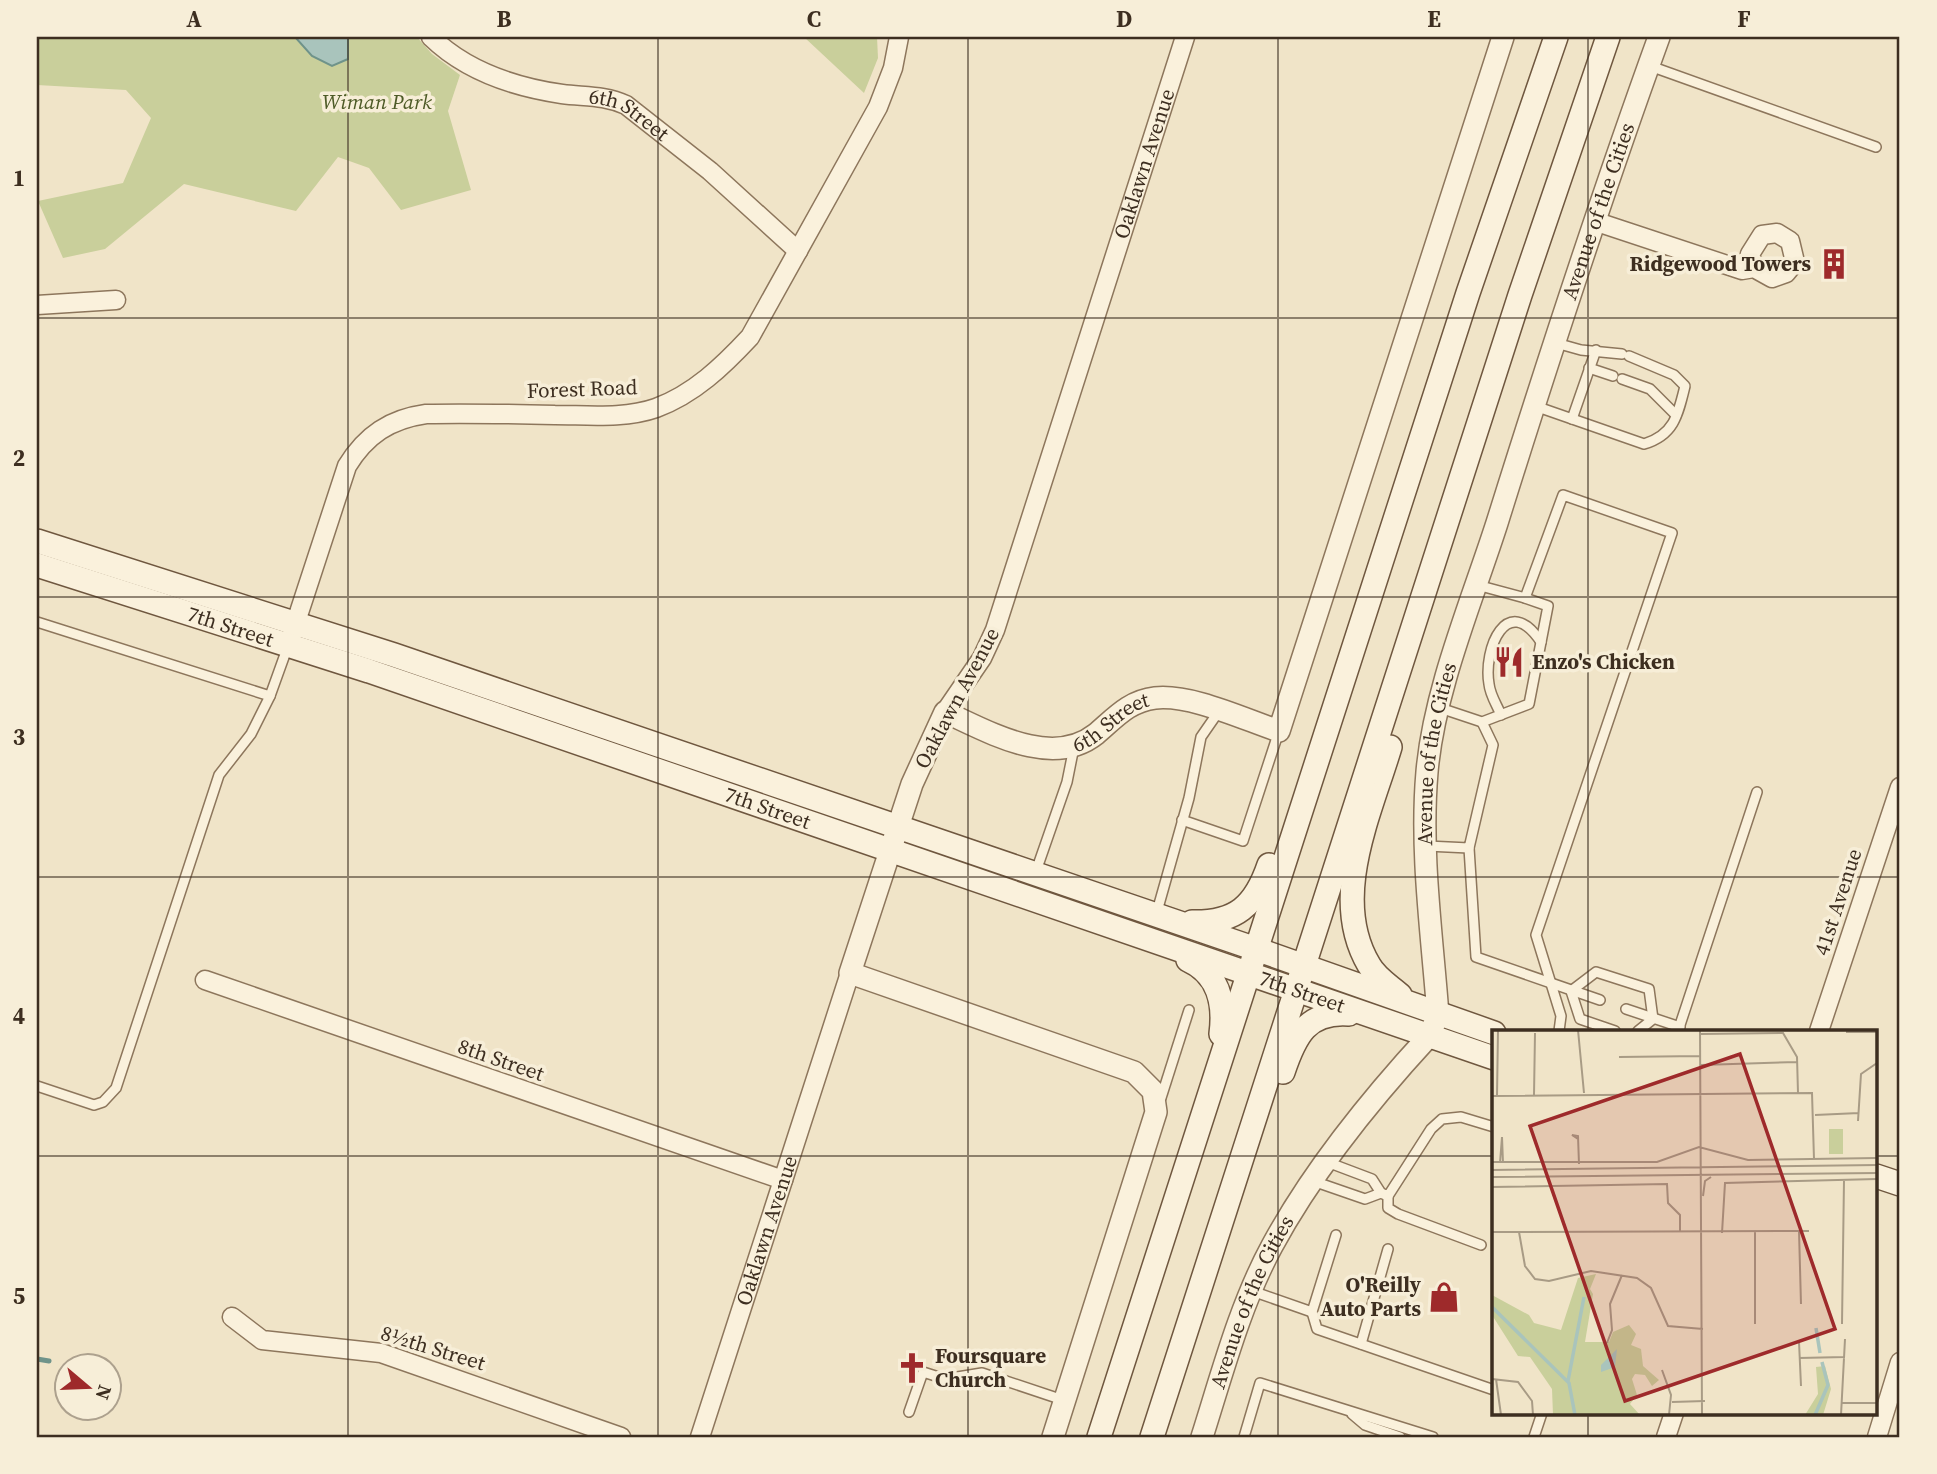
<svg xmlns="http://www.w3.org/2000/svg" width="1937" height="1474" font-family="'Source Serif 4',serif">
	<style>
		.green { fill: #c9cf9b }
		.water { fill: #a9c4bc; stroke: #6f938a; stroke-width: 2 }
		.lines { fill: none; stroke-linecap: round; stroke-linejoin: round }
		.stream { stroke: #6f938a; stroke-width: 5 }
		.service-casing { stroke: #8d765c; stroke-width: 12 }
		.minor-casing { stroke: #8d765c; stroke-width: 21 }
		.tertiary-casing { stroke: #8d765c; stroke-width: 24 }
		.secondary-casing { stroke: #6f573f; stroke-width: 26 }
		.service { stroke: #faf1dc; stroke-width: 9 }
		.minor { stroke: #faf1dc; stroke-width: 18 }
		.tertiary { stroke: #faf1dc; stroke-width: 21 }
		.secondary { stroke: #faf1dc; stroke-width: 23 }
		.grid { fill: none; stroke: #3d2e20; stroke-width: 2; stroke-opacity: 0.55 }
		.labels { text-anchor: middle; stroke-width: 7; stroke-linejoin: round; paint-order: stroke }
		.park-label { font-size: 21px; font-style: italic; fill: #4d5a26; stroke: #f7eed8 }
		.street-label { font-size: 21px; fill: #3d2e20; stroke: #f7eed8 }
		.poi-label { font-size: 21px; font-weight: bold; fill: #3d2e20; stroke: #f7eed8; text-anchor: end }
		.inset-river { fill: none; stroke: #a9c4bc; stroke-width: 3.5 }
		.inset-road { fill: none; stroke: #a89b85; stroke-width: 2 }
		.view { fill: #9e2a2b; fill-opacity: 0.15; stroke: #9e2a2b; stroke-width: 3.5 }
		.inset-edge { fill: none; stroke: #3d2e20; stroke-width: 3.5 }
		.neatline { fill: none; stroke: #3d2e20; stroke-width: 2.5 }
		.grid-label { font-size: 23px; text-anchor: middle; font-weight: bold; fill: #3d2e20 }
	</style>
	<rect width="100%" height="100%" fill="#f0e4c8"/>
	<g class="green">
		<polygon points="37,37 417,37 432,54 460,75 448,111 471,190 401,210 369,168 338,157 296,211 184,184 105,249 63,258 38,201 123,183 151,118 126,90 37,85"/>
		<polygon points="804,37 877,37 878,58 864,93"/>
	</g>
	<polygon class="water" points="295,37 348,37 348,59 332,66 312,56"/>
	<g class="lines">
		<polyline class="stream" points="37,1359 49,1361"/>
		<defs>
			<g id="service">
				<polyline points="1650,66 1876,147"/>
				<polyline points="1556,343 1581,350 1622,354"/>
				<polyline points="1589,368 1613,376"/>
				<polyline points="1622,379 1650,389 1676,415"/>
				<path d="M1535,406L1644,444C1674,435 1678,415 1685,386L1674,375L1629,356"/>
				<polyline points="1572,419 1596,350"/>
				<polyline points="1477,585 1525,598"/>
				<polyline points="37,622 270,696"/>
				<polyline points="1440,708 1482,722 1529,704 1548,606 1525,598 1563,495 1672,533 1536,935 1561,1016 1559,1031"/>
				<path d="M1501,715C1497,705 1490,695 1489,684C1483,649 1507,591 1541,642"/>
				<polyline points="1182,820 1243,841 1279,731"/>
				<polyline points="1427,846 1469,848 1493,745 1482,722"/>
				<polyline points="1469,848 1476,957 1600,1000"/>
				<polyline points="1035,874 1067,782 1074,747"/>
				<polyline points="1156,915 1189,798 1201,737 1219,711"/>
				<polyline points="1626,1009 1680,1027"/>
				<polyline points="1615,1031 1580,1019 1571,991 1596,972 1649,989 1653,1019 1638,1031"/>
				<polyline points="1678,1031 1757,792"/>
				<polyline points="37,1086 94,1105 103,1102 116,1088 219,775 251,734 270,696 288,646"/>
				<polyline points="1161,1098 1189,1010"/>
				<polyline points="1327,1162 1372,1179 1381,1193"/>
				<polyline points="1313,1181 1365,1199 1381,1193 1388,1196 1431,1129 1442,1119 1461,1117 1494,1127"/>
				<polyline points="1388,1196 1388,1208 1398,1214 1481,1245"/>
				<polyline points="1252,1291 1312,1312 1336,1235"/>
				<polyline points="1312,1312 1317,1329 1494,1390"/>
				<polyline points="1361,1344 1388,1249"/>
				<polyline points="909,1412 923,1372 945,1379 982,1373 1063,1400"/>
				<polyline points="1352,1414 1365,1425 1400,1437"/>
				<polyline points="1244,1437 1260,1383 1433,1437"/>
				<polyline points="1534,1437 1542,1413"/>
			</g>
			<g id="minor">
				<path id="s1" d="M431,37C466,71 514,87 562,94C585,97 604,95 626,105L710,171L798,251"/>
				<polyline points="1594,221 1742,270 1754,268 1772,278 1786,273 1795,262 1790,241 1777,233 1762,235 1750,254 1754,268"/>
				<polyline points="37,305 116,300"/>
				<path d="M292,634L347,466C366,435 390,419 426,414C469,413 512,414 555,415C587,415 625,419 656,408C694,394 723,366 750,337L878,107L893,68L899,37"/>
				<path id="s2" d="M945,712L982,658L995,630L1185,37"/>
				<polyline points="205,980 783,1180"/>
				<polyline points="1819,1031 1900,787"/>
				<polyline points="232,1317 262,1340 381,1353 621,1437"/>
				<path id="s3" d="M700,1437L850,973"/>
				<polyline points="1666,1437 1674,1413"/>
				<polyline points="1877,1437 1900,1362"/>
			</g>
			<g id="tertiary">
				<path id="s4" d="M1053,1437L1156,1112L1153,1091L1134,1072L850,973L912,784L945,712C989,732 1052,769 1096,734C1115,718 1129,701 1155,698C1191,694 1243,719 1279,731L1503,37"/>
				<path id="s5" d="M1202,1437C1222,1374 1240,1305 1272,1246C1313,1170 1370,1100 1429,1036L1438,1015C1432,934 1420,852 1427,772C1434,690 1472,601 1497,523C1548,360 1601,197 1659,37"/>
			</g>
			<g id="secondary">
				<polyline points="37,541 394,655 1256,949 1494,1033"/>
				<path id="s6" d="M37,565L369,671L1494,1058"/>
				<path d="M1390,747C1370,814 1329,898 1369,965C1376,978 1390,986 1400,995"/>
				<path d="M1192,922C1236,923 1255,906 1269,865"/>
				<path d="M1188,960C1219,974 1225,1003 1221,1034"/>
				<path d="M1283,1072C1295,1036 1307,1011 1349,1014"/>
				<polyline points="1876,1176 1900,1184"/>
				<polyline points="1099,1437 1468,293 1556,37"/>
				<polyline points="1152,1437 1520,295 1608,37"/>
			</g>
		</defs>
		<use href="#service" class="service-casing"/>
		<use href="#minor" class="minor-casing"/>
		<use href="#tertiary" class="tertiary-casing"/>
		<use href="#secondary" class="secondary-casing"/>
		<use href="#service" class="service"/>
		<use href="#minor" class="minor"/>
		<use href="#tertiary" class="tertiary"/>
		<use href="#secondary" class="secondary"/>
	</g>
	<path class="grid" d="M348,37V1437M658,37V1437M968,37V1437M1278,37V1437M1588,37V1031M37,318H1900M37,597H1900M37,877H1900M37,1156H1494M1876,1156H1900M1588,1413V1437"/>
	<defs>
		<symbol id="building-bare" viewBox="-9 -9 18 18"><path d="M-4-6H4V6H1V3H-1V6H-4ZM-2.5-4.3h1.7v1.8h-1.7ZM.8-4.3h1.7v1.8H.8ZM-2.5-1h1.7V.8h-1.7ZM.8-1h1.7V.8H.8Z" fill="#9e2a2b" stroke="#f7eed8" stroke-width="2.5" paint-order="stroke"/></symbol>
		<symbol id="restaurant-bare" viewBox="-9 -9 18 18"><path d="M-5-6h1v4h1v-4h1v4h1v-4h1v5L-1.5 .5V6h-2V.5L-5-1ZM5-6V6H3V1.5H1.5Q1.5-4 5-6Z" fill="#9e2a2b" stroke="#f7eed8" stroke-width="2.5" paint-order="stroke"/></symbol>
		<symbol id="shop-bare" viewBox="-9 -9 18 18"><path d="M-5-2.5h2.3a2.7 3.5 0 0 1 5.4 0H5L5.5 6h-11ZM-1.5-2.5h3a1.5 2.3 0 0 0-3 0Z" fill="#9e2a2b" stroke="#f7eed8" stroke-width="2.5" paint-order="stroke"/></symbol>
		<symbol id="church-bare" viewBox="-9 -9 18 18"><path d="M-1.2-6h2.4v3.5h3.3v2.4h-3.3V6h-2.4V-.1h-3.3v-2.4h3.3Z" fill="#9e2a2b" stroke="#f7eed8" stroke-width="2.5" paint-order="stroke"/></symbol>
	</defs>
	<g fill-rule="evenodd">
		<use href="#building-bare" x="1812" y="242" width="44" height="44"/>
		<use href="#restaurant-bare" x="1487" y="640" width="44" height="44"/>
		<use href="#shop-bare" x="1422" y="1275" width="44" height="44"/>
		<use href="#church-bare" x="890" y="1346" width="44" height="44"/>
	</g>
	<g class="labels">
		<g class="park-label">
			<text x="377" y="109">Wiman Park</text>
		</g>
		<g class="street-label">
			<text dy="7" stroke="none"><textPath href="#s1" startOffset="217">6th Street</textPath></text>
			<text dy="7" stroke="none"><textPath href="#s2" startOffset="586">Oaklawn Avenue</textPath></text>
			<text dy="7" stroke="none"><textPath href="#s5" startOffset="1320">Avenue of the Cities</textPath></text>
			<text transform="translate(582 389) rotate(-2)" y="7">Forest Road</text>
			<text dy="7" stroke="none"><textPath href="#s6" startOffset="203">7th Street</textPath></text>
			<text transform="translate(957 698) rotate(-62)" y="7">Oaklawn Avenue</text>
			<text dy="7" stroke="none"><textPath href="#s4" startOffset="1148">6th Street</textPath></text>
			<text dy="7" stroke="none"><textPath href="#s5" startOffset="752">Avenue of the Cities</textPath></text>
			<text dy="7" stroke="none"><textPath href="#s6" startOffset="770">7th Street</textPath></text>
			<text transform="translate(1838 902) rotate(-72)" y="7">41st Avenue</text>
			<text dy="7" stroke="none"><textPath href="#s6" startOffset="1335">7th Street</textPath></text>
			<text transform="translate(501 1060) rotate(19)" y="7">8th Street</text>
			<text dy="7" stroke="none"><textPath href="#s3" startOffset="217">Oaklawn Avenue</textPath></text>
			<text dy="7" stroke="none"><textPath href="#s5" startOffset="144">Avenue of the Cities</textPath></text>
			<text transform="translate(433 1348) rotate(17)" y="7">8½th Street</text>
		</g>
		<g class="poi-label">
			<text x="1811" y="271">Ridgewood Towers</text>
			<text x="1532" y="669" text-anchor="start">Enzo's Chicken</text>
			<text x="1421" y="1292">O'Reilly<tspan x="1421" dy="24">Auto Parts</tspan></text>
			<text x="935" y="1363" text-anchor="start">Foursquare<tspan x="935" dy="24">Church</tspan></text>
		</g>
	</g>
	<g transform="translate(1492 1030)">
		<rect width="385" height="385" fill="#f0e4c8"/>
		<path d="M337,99H351V124H337ZM104,244L98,259L101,264L93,312H117L121,302L137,295L144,304L139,315L149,319L151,336L167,350L160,356L153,345L143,344L140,349L145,365L138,374L148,385H61L60,359L38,327L26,326L0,285V265L37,285L42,293L69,300L86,248ZM333,336L339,359L331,385H313L326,364L324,337Z" fill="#c9cf9b"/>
		<path d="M125,319L123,337L109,342V335Z" fill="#a9c4bc"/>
		<path class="inset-river" d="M0,277L77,353L83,385M324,298L328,323M76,351L92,267M323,385L336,355L330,332"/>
		<path class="inset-road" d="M86,0L92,63M208,0L210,385M354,2H385M208,4L291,3L305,27L306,63M127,27L208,26M209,35L305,32M42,65L43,3M0,66L320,63L322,129M5,66L6,0M323,85L367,83M366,91L369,44L385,33M86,109L80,105L86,106L87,134M0,132H165L207,117L256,130L385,128M8,133L10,107L11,133M0,140L385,135M0,147L385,143M0,157L175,154L176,173L188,185V202M211,166L213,151L219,147M307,201L309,274M0,202L317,201M27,202L33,236L43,249L57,251L99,241L145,248L159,258L176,296L211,299M230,203L233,153L385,149M263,294V202M350,294L352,150M307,312L309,356M115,313L120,300L118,274L130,245M307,328L353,327M170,340L179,365L177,385M0,349L26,352L40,371L41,385M4,349L9,385M180,372L213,371M350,373H385M349,385L353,309"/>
		<path class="view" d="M248,24L343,299L133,371L38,96Z"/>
		<rect width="385" height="385" class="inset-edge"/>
	</g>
	<rect width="1937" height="1474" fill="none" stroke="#f7eed8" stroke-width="77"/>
	<g transform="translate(88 1387) rotate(109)"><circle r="33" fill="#f7eed8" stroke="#ada18e" stroke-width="2"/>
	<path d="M0-5L12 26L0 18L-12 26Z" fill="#9e2a2b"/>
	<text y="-10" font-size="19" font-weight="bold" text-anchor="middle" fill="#3d2e20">N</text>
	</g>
	<rect x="38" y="38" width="1860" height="1398" class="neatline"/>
	<g class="grid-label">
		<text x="194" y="27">A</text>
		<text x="504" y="27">B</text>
		<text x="814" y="27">C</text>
		<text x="1124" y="27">D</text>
		<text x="1434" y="27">E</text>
		<text x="1744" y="27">F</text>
		<text x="19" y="186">1</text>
		<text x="19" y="466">2</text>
		<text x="19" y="745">3</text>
		<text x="19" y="1024">4</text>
		<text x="19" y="1304">5</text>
	</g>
</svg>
